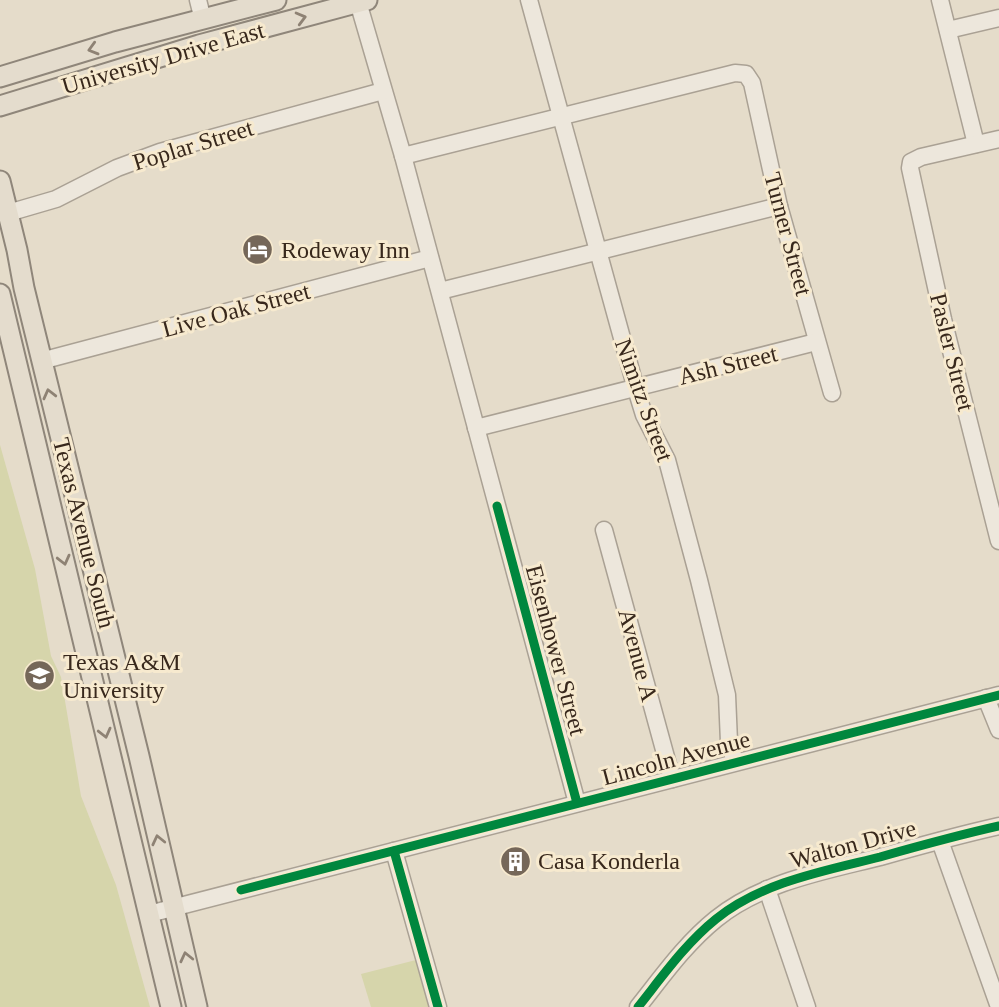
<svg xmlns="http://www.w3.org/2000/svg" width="999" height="1007" font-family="'Times New Roman',serif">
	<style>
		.green { fill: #d6d5ab }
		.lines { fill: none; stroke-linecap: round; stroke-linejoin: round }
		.minor-casing { stroke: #aaa194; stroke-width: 19 }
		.major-casing { stroke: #8f867a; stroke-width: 23 }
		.minor { stroke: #ede7dc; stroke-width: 16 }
		.major { stroke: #e4dccd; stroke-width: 19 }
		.cycleway-casing { stroke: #f7eacf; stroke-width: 13 }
		.cycleway { stroke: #00873e; stroke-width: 9 }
		.oneway { stroke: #8e8274 }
		.labels { text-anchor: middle; stroke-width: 6; stroke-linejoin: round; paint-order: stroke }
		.street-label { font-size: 24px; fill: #38281c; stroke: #f7eacf }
		.poi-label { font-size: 24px; fill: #38281c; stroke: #f7eacf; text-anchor: start }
	</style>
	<rect width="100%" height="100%" fill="#e5dcca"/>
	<g class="green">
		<polygon points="0,445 35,569 51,656 61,677 81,796 116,885 150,1007 0,1007"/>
		<polygon points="416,960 430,1007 371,1007 361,974"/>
	</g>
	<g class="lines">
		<defs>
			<g id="minor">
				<polyline points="198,0 203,20"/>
				<polyline points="529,0 636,389 644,415 667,460 699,580 727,695 729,742 735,762"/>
				<polyline points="940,0 976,144"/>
				<polyline points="358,2 403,156 577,803"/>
				<polyline points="948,30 999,18"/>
				<polyline points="999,139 921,157 911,162 910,168 943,319 999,541"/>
				<polyline points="403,156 735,73 746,74 752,83 779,206 832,393"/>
				<polyline points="8,213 56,199 117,168 160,152 383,91"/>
				<polyline points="440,291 779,206"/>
				<polyline points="41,361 430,258"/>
				<polyline points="476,428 816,342"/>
				<polyline points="604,530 672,779"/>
				<polyline points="986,698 999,730"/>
				<polyline points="940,841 999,1007"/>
				<polyline points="394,851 438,1007"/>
				<polyline points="767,889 807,1007"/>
				<polyline points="149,914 999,695"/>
				<path d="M638,1007C662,977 685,944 716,919C762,882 824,871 880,857C919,846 959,835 999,826"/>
			</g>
			<g id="major">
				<polyline points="0,77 115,42 276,0"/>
				<polyline points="0,106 199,45 367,0"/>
				<polyline points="0,181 17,250 24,288 139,756 197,1007"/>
				<polyline points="0,294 171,1007"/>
			</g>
		</defs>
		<use href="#minor" class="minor-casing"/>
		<use href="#major" class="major-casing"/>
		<use href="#minor" class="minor"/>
		<use href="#major" class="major"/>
		<defs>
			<g id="cycleway">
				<polyline points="497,506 577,803"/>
				<polyline points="394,851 438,1007"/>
				<polyline points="241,890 999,695"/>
				<path d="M638,1007C662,977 685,944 716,919C762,882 824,871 880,857C919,846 959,835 999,826"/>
			</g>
		</defs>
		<use href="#cycleway" class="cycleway-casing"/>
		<use href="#cycleway" class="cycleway"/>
	</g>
	<defs><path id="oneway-chevron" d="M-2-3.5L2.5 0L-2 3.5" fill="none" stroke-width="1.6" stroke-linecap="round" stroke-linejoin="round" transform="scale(1.75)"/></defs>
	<g class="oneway">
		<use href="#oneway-chevron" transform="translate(301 18) rotate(-15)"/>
		<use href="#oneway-chevron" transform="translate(93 49) rotate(164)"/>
		<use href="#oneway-chevron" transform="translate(49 394) rotate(-104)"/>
		<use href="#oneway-chevron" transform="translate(64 560) rotate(76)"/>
		<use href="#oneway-chevron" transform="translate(105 733) rotate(76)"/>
		<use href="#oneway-chevron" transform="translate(158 840) rotate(-103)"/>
		<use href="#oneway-chevron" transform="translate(186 957) rotate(-103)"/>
	</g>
	<defs>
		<symbol id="hotel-disc" viewBox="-11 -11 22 22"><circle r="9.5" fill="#756759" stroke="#f7eacf"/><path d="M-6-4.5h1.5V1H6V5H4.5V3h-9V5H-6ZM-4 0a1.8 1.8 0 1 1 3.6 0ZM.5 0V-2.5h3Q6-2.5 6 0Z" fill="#fff"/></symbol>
		<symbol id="university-disc" viewBox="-11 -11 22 22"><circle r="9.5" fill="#756759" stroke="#f7eacf"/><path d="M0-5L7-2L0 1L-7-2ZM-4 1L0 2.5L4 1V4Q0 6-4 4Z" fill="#fff"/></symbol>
		<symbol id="building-disc" viewBox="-11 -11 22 22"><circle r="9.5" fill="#756759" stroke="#f7eacf"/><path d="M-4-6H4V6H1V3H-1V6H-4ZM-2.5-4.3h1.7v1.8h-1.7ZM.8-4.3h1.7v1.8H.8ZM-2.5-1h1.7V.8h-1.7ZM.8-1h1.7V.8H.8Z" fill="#fff"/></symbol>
	</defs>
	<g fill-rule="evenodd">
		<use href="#hotel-disc" x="240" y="232" width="35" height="35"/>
		<use href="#university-disc" x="22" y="658" width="35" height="35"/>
		<use href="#building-disc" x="498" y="844" width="35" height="35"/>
	</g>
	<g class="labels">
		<g class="street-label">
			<text transform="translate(163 58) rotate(-16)" y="8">University Drive East</text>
			<text transform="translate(193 145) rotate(-17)" y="8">Poplar Street</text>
			<text transform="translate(788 234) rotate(75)" y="8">Turner Street</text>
			<text transform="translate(236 310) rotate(-15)" y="8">Live Oak Street</text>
			<text transform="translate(952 352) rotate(76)" y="8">Pasler Street</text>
			<text transform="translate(728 365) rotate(-14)" y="8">Ash Street</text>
			<text transform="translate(644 400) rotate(70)" y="8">Nimitz Street</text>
			<text transform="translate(84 533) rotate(76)" y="8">Texas Avenue South</text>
			<text transform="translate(556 650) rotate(75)" y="8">Eisenhower Street</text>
			<text transform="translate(638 655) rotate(75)" y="8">Avenue A</text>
			<text transform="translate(676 758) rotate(-15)" y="8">Lincoln Avenue</text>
			<text transform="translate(853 844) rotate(-15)" y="8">Walton Drive</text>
		</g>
		<g class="poi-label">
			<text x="281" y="258">Rodeway Inn</text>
			<text x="63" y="670">Texas A&amp;M<tspan x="63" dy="28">University</tspan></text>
			<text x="538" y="869">Casa Konderla</text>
		</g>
	</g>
</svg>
